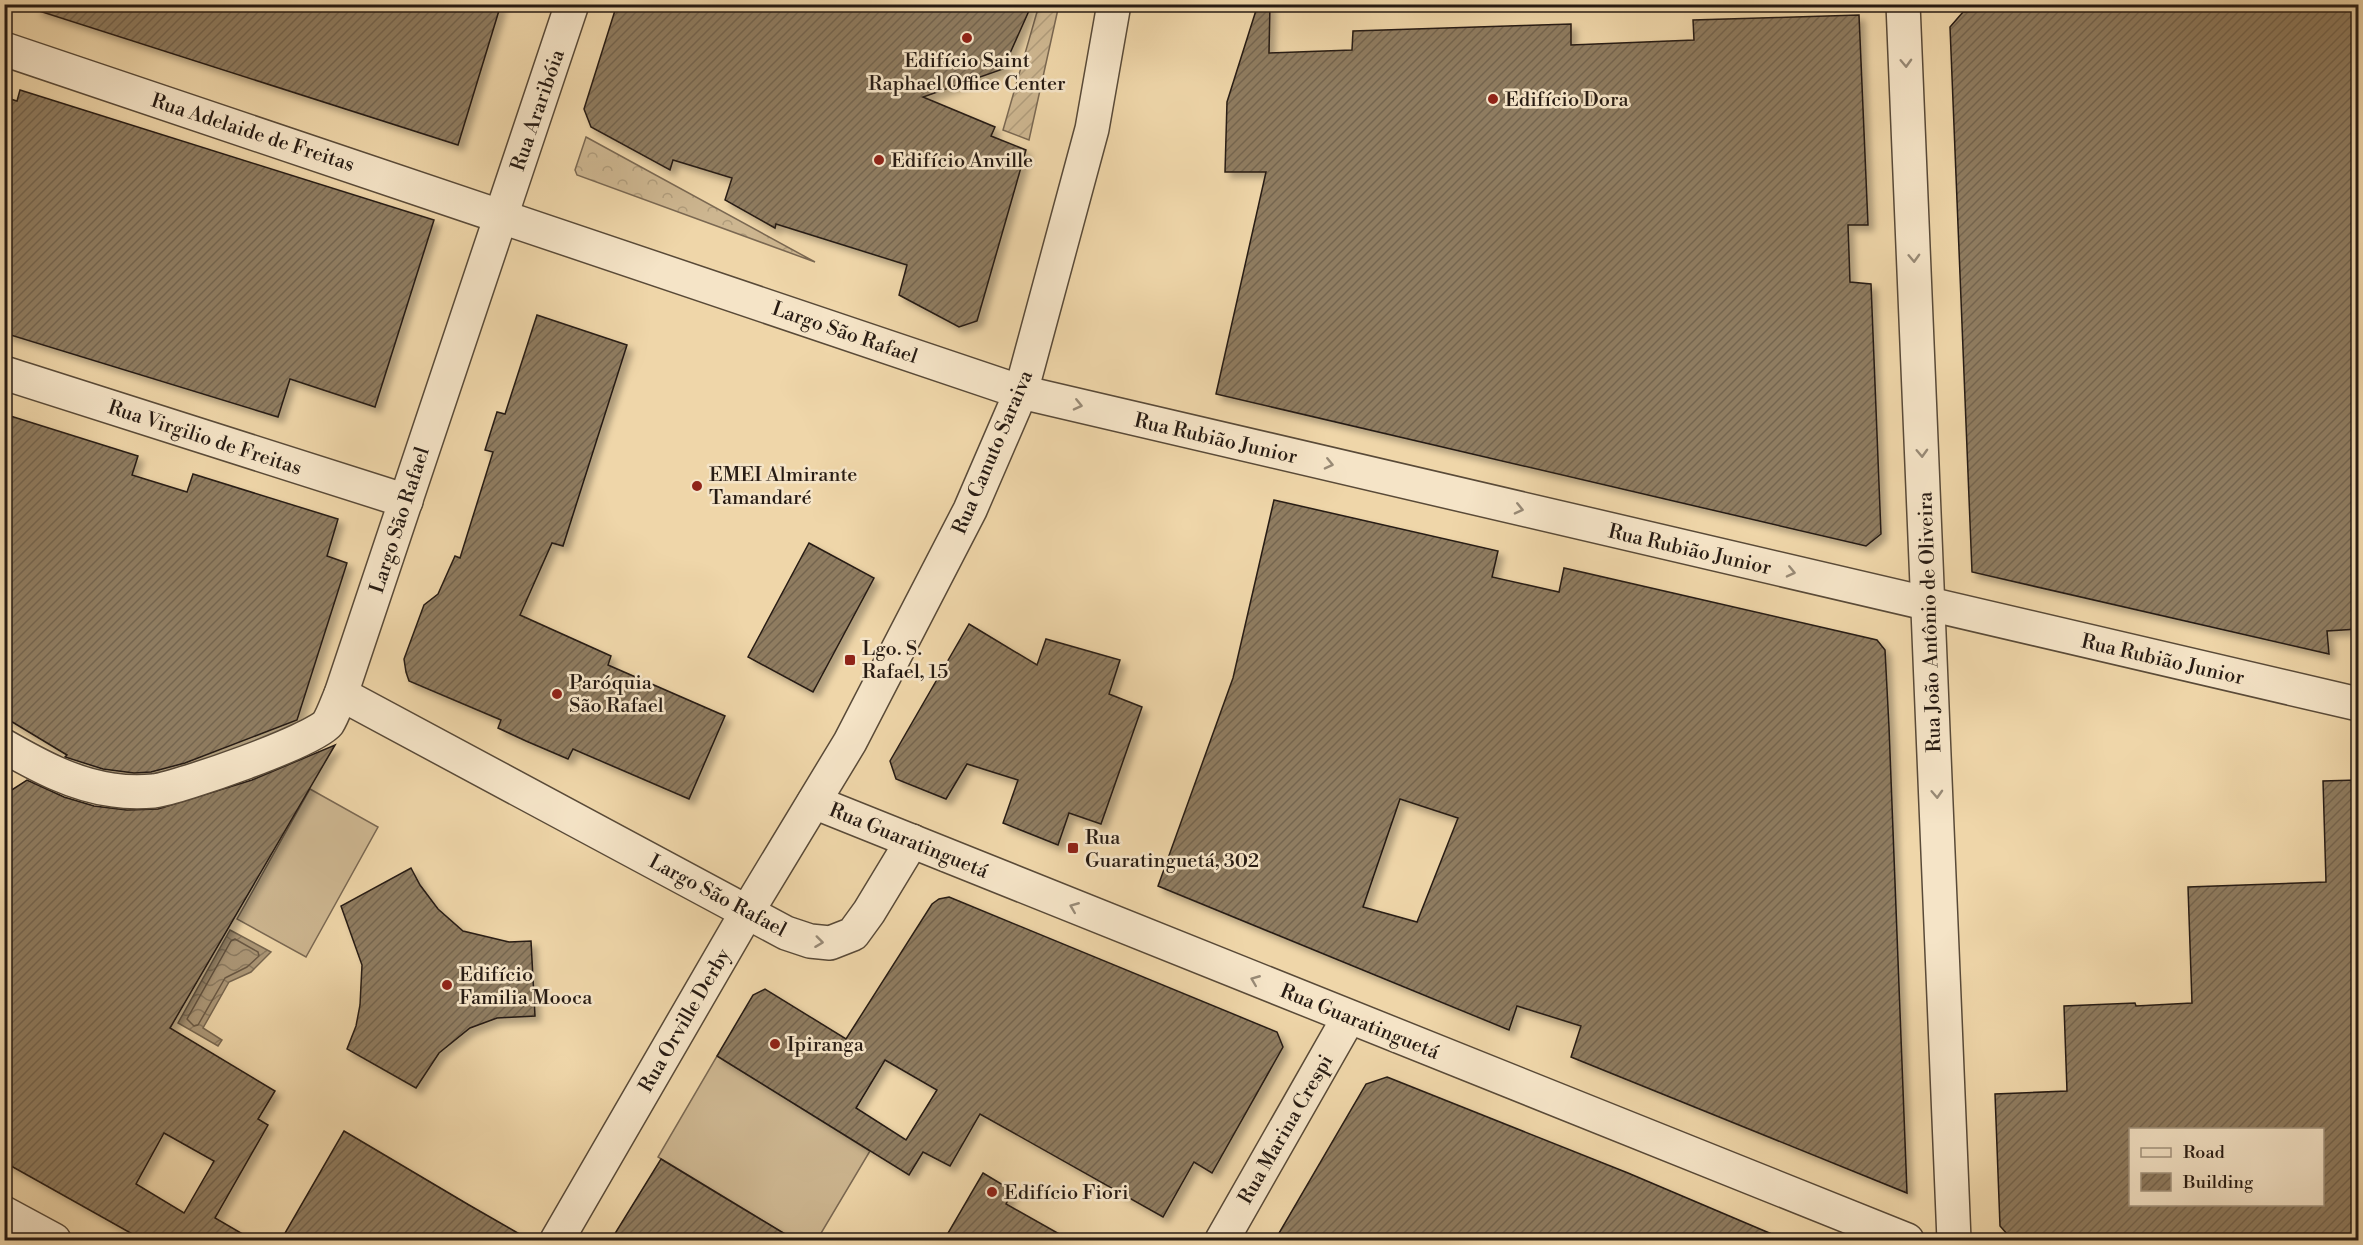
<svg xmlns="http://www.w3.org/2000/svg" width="2363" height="1245" font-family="'Libre Bodoni',serif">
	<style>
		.forest { fill: url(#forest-crowns); stroke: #7a6852; stroke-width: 1.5 }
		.garden { fill: url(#garden-furrows); stroke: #7a6852; stroke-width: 1.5 }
		.pitch { fill: #cdb690; stroke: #7a6852; stroke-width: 1.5 }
		.water { fill: url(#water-waves); stroke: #76654e; stroke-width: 1.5 }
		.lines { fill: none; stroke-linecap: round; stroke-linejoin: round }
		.shore { stroke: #695844; stroke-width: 1.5 }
		.building { fill: url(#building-hatch); stroke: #271b13; stroke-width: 1.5; fill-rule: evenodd; filter: url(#shadow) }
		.minor-casing { stroke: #594a38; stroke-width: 36 }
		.minor { stroke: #f5e4c7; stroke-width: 33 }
		.oneway { stroke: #988a76 }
		.poi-dot { fill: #8f2418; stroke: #f5e4c7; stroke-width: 2 }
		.labels { text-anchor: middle; stroke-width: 5; stroke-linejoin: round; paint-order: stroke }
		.poi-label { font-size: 20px; fill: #271b13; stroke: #f5e4c7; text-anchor: start }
		.street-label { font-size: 20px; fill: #271b13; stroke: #f5e4c7 }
	</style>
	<defs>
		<pattern id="forest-crowns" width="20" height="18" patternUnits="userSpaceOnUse" patternTransform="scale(1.5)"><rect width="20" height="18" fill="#cdb690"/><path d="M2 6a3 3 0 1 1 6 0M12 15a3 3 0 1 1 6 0" fill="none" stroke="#b09c7b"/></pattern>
		<pattern id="garden-furrows" width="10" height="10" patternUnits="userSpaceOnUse" patternTransform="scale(1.5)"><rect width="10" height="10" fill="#cdb690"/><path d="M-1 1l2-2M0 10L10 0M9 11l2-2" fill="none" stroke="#b09c7b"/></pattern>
		<pattern id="water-waves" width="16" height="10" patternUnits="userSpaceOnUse" patternTransform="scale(1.5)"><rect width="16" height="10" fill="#ab9676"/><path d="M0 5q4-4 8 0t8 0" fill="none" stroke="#8b7a60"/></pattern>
		<pattern id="building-hatch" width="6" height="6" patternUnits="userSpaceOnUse" patternTransform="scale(1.5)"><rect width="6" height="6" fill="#8f7c61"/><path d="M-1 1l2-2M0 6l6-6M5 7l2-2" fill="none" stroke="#75654f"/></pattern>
		<filter id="shadow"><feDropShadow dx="5.5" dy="5.5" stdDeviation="3" flood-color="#0004"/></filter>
	</defs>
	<rect width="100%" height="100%" fill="#efd6a9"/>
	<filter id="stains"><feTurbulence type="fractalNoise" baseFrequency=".00333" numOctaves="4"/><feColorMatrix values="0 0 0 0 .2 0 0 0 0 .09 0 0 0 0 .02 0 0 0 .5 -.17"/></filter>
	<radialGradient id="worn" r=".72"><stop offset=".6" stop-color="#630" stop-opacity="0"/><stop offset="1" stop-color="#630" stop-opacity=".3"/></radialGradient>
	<polygon class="forest" points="586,137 815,262 577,175 575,170"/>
	<polygon class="garden" points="1039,5 1058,9 1029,140 1003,130"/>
	<g class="pitch">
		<polygon points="310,789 378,827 306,957 237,919"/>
		<polygon points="717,1056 870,1151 817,1240 795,1240 658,1157"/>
	</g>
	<polygon class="water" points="230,930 271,952 251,972 229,982 203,1028 222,1040 218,1046 178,1023"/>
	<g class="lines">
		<polygon class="shore" points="235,939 258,952 259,956 247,967 225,978 198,1025 194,1026 187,1019 231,941"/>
	</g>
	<g class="building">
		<polygon points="37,4 501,4 458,145 36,10"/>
		<polygon points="617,4 1032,4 1003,69 923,97 995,127 991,136 1026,150 977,321 959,327 899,295 907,265 776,224 775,228 725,200 732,178 673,160 670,170 591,127 584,109"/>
		<polygon points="1258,4 1270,4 1269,53 1352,50 1353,31 1571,24 1571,45 1694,40 1693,20 1859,15 1868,225 1848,225 1850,282 1871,284 1881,534 1866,546 1216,394 1266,172 1225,172 1227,102"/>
		<polygon points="2187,4 2358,4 2358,629 2327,631 2329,654 1972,572 1950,27 1963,12"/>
		<polygon points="20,90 434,220 375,407 290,379 278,417 4,333 4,97 17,101"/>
		<polygon points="537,315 627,345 563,546 552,543 520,615 611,656 608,665 725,716 689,799 573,749 568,759 526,741 498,728 501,720 409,681 406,672 404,659 424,605 438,594 455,556 460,558 493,452 485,450 497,412 505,414"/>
		<polygon points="4,414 138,456 132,475 187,492 193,474 338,519 327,556 347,563 297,720 185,763 151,772 134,773 103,769 65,757 67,755 4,717"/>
		<path d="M1274,500L1498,551L1492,577L1559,592L1564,568L1877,640L1885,650L1889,727L1907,1193L1571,1057L1581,1026L1517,1006L1509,1030L1158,886L1233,678ZM1400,799L1458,818L1417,922L1363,907Z"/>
		<polygon points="809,543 874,578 813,692 748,657"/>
		<polygon points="969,624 1037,665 1046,639 1120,660 1109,694 1142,707 1101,824 1069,813 1058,845 1003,823 1018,780 967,764 946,799 896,779 890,761"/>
		<path d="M335,745L170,1028L275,1091L258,1119L268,1125L215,1218L253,1240H143L4,1162V795L27,780L64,797L94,806L127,810L158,809L252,780ZM164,1133L214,1161L184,1213L136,1184Z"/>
		<path d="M2357,780L2358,1240H2024L2008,1235L2000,1226L1995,1094L2067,1091L2064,1006L2135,1003L2136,1006L2192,1003L2188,887L2326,882L2323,781ZM2130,1130H2322V1204H2130Z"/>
		<polygon points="411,868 420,885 438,909 463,931 509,942 531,941 535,1016 497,1018 470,1028 439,1053 416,1088 347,1049 356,1026 360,1005 362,965 341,906"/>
		<path d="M949,897L1277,1032L1283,1047L1212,1173L1194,1162L1163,1217L980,1114L950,1166L923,1152L909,1175L717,1056L753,995L765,989L846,1039L932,904L939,899ZM885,1060L937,1090L906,1140L856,1108Z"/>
		<polygon points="1387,1077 1628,1173 1786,1240 1275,1240 1366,1084"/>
		<polygon points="344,1131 469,1205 530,1240 281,1240"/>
		<polygon points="661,1159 722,1196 795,1240 611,1240"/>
		<polygon points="983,1173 1013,1191 1006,1204 1070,1240 944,1240"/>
	</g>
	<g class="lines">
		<defs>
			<g id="minor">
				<polyline points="1903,4 1954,1240"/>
				<polyline points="4,49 1021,392 2358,704"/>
				<polyline points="4,373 406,501"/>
				<polyline points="341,694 786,933 810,941 830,943 853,934 869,912 912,841"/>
				<path d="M4,746C39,766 74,785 113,790C126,792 142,792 154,791C181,787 314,741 328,723C333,715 337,703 341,694L572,4"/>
				<polyline points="814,802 1907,1240"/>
				<polyline points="4,1213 54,1240"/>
				<polyline points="557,1240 747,912 850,742 970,510 1021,392 1092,129 1114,4"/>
				<polyline points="1222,1240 1349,1017"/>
			</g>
		</defs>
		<use href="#minor" class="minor-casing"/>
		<use href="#minor" class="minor"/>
	</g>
	<defs><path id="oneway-chevron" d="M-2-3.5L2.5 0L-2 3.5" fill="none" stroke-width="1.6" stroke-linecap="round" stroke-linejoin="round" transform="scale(1.5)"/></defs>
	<g class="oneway">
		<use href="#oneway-chevron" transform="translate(1906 63) rotate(88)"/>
		<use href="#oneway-chevron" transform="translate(1914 258) rotate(88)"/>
		<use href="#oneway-chevron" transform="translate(1078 405) rotate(13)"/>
		<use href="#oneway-chevron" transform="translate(1922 453) rotate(88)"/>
		<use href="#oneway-chevron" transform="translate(1329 464) rotate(13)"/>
		<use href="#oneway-chevron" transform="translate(1519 509) rotate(13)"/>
		<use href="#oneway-chevron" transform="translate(1791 572) rotate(13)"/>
		<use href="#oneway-chevron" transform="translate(1937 794) rotate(87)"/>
		<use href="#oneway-chevron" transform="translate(1074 907) rotate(-158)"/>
		<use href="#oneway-chevron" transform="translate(819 942) rotate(7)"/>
		<use href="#oneway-chevron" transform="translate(1255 980) rotate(-158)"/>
	</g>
	<g class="poi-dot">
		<circle cx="967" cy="38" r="6"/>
		<circle cx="1493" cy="99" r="6"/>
		<circle cx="879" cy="160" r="6"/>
		<circle cx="697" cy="486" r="6"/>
		<rect x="844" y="654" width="12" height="12" rx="3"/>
		<circle cx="557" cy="694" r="6"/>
		<rect x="1067" y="842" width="12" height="12" rx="3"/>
		<circle cx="447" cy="985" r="6"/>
		<circle cx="775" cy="1044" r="6"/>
		<circle cx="992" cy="1192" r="6"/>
	</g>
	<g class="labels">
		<g class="poi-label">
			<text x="967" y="67" text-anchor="middle">Edifício Saint<tspan x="967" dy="23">Raphael Office Center</tspan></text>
			<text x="1505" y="106">Edifício Dora</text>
			<text x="891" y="167">Edifício Anville</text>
			<text x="709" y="481">EMEI Almirante<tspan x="709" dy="23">Tamandaré</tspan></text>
			<text x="862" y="655">Lgo. S.<tspan x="862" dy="23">Rafael, 15</tspan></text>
			<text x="569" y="689">Paróquia<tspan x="569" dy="23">São Rafael</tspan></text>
			<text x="1085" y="844">Rua<tspan x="1085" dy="23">Guaratinguetá, 302</tspan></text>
			<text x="459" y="981">Edifício<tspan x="459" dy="23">Familia Mooca</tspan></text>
			<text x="787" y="1051">Ipiranga</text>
			<text x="1004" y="1199">Edifício Fiori</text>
		</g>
		<g class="street-label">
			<text transform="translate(537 110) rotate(-71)" y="7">Rua Araribóia</text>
			<text transform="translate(253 132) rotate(18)" y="7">Rua Adelaide de Freitas</text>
			<text transform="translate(845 332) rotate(19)" y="7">Largo São Rafael</text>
			<text transform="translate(205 437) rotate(18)" y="7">Rua Virgilio de Freitas</text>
			<text transform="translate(1216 438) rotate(13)" y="7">Rua Rubião Junior</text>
			<text transform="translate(992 452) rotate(-67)" y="7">Rua Canuto Saraiva</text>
			<text transform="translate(399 520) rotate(-72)" y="7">Largo São Rafael</text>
			<text transform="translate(1690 549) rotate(13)" y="7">Rua Rubião Junior</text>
			<text transform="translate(1929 622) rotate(-92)" y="7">Rua João Antônio de Oliveira</text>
			<text transform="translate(2163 659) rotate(13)" y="7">Rua Rubião Junior</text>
			<text transform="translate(909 840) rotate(22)" y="7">Rua Guaratinguetá</text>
			<text transform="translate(718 895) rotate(28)" y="7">Largo São Rafael</text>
			<text transform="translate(684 1020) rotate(-60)" y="7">Rua Orville Derby</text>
			<text transform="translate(1360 1021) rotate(22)" y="7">Rua Guaratinguetá</text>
			<text transform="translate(1285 1129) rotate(-60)" y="7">Rua Marina Crespi</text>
		</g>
	</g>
	<rect width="2363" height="1245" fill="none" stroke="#efd6a9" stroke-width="24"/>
	<rect x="6" y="6" width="2351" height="1233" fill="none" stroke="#271b13" stroke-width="3"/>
	<rect x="12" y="12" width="2339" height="1221" fill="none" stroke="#271b13" stroke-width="1.5"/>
	<rect x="2129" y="1128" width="195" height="78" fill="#f5e4c7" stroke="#a3947f" stroke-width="1.5"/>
	<rect x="2141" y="1148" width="30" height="9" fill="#f5e4c7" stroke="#a3947f" stroke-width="1.5"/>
	<text x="2183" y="1158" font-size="18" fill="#271b13">Road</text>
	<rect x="2141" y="1173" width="30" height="18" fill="url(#building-hatch)" stroke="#a3947f" stroke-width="1.5"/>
	<text x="2183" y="1188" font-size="18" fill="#271b13">Building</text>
	<rect width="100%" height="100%" filter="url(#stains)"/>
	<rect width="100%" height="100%" fill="url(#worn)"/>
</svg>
